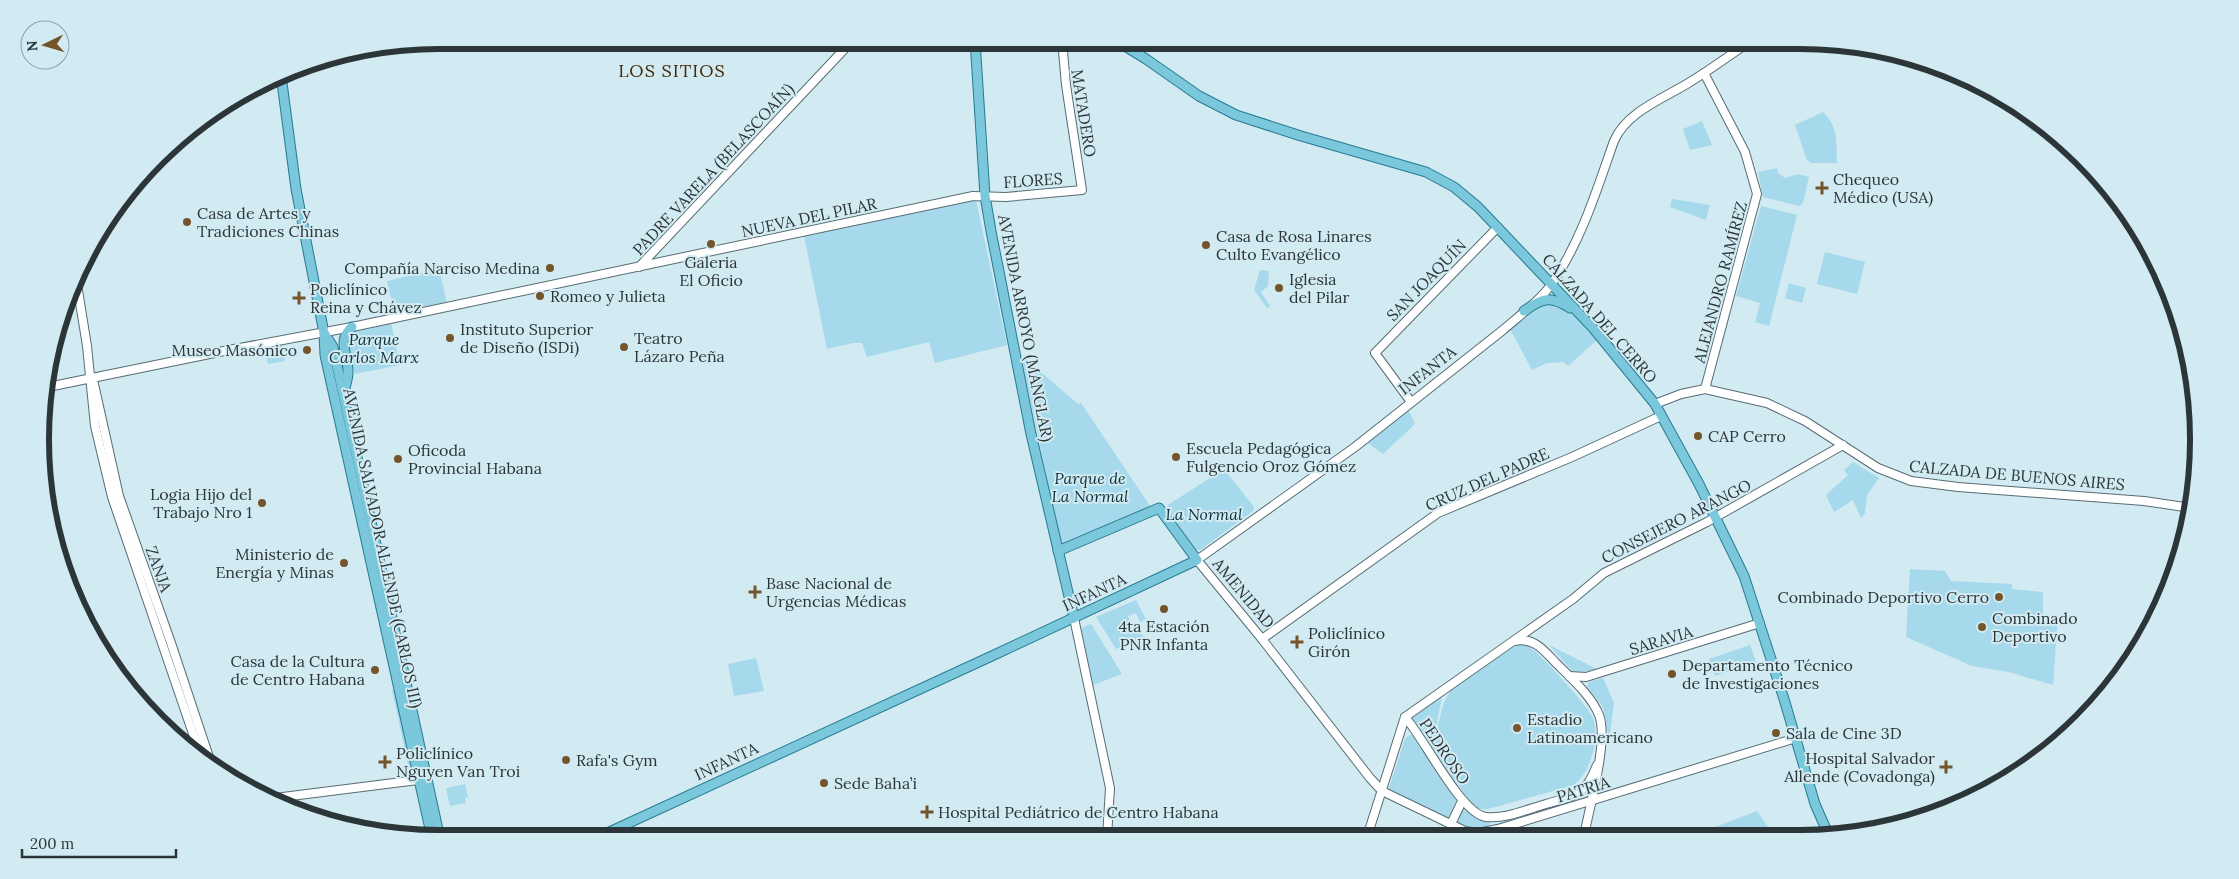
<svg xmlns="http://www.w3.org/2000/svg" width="2239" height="879" font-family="Lora,serif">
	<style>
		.green { fill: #a5d9eb }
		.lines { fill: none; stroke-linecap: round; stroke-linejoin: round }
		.secondary-casing { stroke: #576c73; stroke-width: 10 }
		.primary-casing { stroke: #267b92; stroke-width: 11 }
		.secondary { stroke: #fff; stroke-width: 8 }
		.primary { stroke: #7bc7db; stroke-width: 9 }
		.poi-dot { fill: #74542a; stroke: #d2eaf2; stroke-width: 2 }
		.labels { text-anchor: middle; stroke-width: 4; stroke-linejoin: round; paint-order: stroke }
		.street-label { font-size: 16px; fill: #2c3538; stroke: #d2eaf2 }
		.poi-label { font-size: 16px; fill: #2c3538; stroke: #d2eaf2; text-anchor: start }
		.park-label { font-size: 16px; font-style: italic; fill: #0d313b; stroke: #d2eaf2 }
		.neighbourhood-label { font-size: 18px; letter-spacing: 1px; fill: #452c09; stroke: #d2eaf2 }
		.rim { fill: none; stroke: #2c3538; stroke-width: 6 }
	</style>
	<rect width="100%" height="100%" fill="#d2eaf2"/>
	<g class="green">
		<polygon points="1974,80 2023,110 2042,127 2033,132"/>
		<path d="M1823,112C1839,127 1836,143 1837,163H1812L1807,160L1795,125Z"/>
		<polygon points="1702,121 1712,145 1690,150 1683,129"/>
		<polygon points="2055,139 2100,176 2112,193 2053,144"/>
		<polygon points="1777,168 1778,173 1785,178 1798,174 1809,177 1803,203 1799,206 1763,197 1758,172"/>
		<polygon points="1672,199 1710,205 1706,220 1670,207"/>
		<polygon points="976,200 1007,345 935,363 929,342 867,357 862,343 853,343 827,349 804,236"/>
		<polygon points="1761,206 1797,215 1769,326 1755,322 1760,303 1736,296"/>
		<polygon points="1825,252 1865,262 1857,294 1817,284"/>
		<polygon points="439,269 447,303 395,315 387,281"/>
		<polygon points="1260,270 1269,271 1268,286 1261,292 1270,306 1267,308 1254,290"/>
		<polygon points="1789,283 1806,288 1802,303 1785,298"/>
		<polygon points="1551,303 1569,311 1597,340 1568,366 1563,362 1547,363 1532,370 1510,329 1537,306"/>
		<path d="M391,323L400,365L355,374C345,327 345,332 391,323Z"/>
		<polygon points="282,345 285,361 268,364 264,348"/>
		<polygon points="1021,355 1078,404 1081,403 1150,506 1061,545"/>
		<polygon points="1408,409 1415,424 1383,454 1368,443"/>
		<polygon points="1853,462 1879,478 1867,495 1865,513 1861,518 1853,500 1834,512 1826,495 1848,475 1844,470"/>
		<polygon points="1224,469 1254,507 1253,511 1200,550 1196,550 1167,508 1168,505"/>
		<polygon points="1910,569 1945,571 1951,581 2012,584 2012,589 2043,592 2043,615 2058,616 2053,685 2009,672 1972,666 1906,637"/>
		<polygon points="1136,600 1146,619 1140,622 1136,613 1128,616 1134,632 1140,629 1144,639 1116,649 1096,617"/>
		<polygon points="1091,624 1122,674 1093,685 1081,628"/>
		<path d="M1516,645C1522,645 1526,644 1531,648C1541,655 1589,707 1593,718C1600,739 1591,771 1574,785L1488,809C1477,811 1469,805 1464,795L1439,742L1438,725L1444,702L1453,686Z"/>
		<polygon points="1549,645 1597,669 1582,672 1573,672"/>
		<polygon points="1750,645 1756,662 1715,676 1709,659"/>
		<polygon points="756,658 764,691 734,696 728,664"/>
		<polygon points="1603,678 1614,703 1610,733 1608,733 1603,707 1587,687 1589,682"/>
		<polygon points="392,690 396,690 414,773 410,774"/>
		<polygon points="1443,692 1435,732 1465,800 1411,718 1413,714"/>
		<polygon points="1409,735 1417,736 1457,798 1448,818 1388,791 1405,739"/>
		<polygon points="465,784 468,797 465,798 466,803 450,806 446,788"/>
		<path d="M1464,806L1478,818L1489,822L1490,826L1530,812L1534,811L1535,814C1509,822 1483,834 1457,824Z"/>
		<polygon points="1757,811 1774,836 1705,836 1715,827"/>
	</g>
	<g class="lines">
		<defs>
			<g id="secondary">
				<path d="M1752,40C1732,54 1711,69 1690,82C1665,98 1627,111 1614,141C1597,189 1582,239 1553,282C1542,299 1519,316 1503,330L1355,447L1197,560L1262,639L1370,778L1382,791L1465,831L1478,833L1498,829L1796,738"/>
				<polyline points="1704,73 1745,152 1757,194 1705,389"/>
				<polyline points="639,267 853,40"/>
				<polyline points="76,278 87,346 95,426 112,497 202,760"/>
				<polyline points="94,384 119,496 171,643 212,766"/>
				<polyline points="43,388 229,350 352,327 973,196 1006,197 1082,190 1066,85 1062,40"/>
				<polyline points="1411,402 1375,353 1498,227"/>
				<polyline points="1655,404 1681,394 1705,389 1767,403 1805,421 1878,468 1911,481 1958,487 2144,501 2191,508"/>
				<polyline points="1074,618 1110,788 1107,837"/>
				<polyline points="1262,639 1438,513 1572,457 1661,416"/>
				<path d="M1514,641C1533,637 1543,649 1555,662C1570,677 1591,695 1599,715C1609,740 1589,808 1584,836"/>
				<polyline points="1569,676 1586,677 1760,623"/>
				<polyline points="1405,717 1573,599 1604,573 1707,522 1843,445"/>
				<path d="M1405,717C1424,738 1461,814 1486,817C1506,819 1528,809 1546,804C1577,795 1585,796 1597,765"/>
				<polyline points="267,799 410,781 419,780 423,783"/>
				<polyline points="1451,824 1462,801"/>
				<polyline points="1367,837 1405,717"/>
			</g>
			<g id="primary">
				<polyline points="975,40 985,196 991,231 1031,434 1074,618"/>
				<polyline points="1115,40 1146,59 1199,96 1236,115 1301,136 1426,172 1454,187 1478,207 1593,328 1655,404 1699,484 1744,576 1784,699 1815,804 1829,836"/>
				<polyline points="281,75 296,189 324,333 325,355 432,838"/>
				<path d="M1524,311C1542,298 1551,295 1570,308"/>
				<polyline points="324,333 333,347 440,839"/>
				<path d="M345,389C346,383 348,378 348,373C349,356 336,341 352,327"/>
				<polyline points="594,839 994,655 1197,560 1159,508 1058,551"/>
			</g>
		</defs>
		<use href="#secondary" class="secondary-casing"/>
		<use href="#primary" class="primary-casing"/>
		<use href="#secondary" class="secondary"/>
		<use href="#primary" class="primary"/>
	</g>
	<g class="poi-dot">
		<path d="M1819.5 180.5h5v5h5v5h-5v5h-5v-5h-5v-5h5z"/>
		<circle cx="187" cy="222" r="5"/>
		<circle cx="711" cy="244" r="5"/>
		<circle cx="1206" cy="245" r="5"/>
		<circle cx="550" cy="268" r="5"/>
		<circle cx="1279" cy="288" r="5"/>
		<circle cx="540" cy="296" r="5"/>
		<path d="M296.5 290.5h5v5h5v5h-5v5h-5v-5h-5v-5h5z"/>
		<circle cx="450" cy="338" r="5"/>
		<circle cx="624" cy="347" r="5"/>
		<circle cx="307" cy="350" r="5"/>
		<circle cx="1698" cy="436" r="5"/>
		<circle cx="1176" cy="457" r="5"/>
		<circle cx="398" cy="459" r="5"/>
		<circle cx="262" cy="503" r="5"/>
		<circle cx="344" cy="563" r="5"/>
		<path d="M752.5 584.5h5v5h5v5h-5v5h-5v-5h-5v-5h5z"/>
		<circle cx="1999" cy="597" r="5"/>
		<circle cx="1164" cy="609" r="5"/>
		<circle cx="1982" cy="627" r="5"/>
		<path d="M1294.5 634.5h5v5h5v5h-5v5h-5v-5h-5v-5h5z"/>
		<circle cx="375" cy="670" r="5"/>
		<circle cx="1672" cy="674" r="5"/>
		<circle cx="1517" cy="728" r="5"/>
		<circle cx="1776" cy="733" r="5"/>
		<circle cx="566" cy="760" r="5"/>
		<path d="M382.5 754.5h5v5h5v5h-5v5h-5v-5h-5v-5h5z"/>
		<path d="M1943.5 759.5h5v5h5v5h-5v5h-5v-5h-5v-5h5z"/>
		<circle cx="824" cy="783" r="5"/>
		<path d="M924.5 804.5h5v5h5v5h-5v5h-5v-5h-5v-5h5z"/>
	</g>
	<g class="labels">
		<g class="street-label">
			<text transform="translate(1084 113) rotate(81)" y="6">MATADERO</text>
			<text transform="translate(713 169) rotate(-47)" y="6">PADRE VARELA (BELASCOAÍN)</text>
			<text transform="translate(1033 180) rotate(-4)" y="6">FLORES</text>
			<text transform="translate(809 217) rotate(-12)" y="6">NUEVA DEL PILAR</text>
			<text transform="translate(1426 280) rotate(-46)" y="6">SAN JOAQUÍN</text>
			<text transform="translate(1720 282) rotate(-75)" y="6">ALEJANDRO RAMÍREZ</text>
			<text transform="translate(1600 318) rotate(49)" y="6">CALZADA DEL CERRO</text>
			<text transform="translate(1026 328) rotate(79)" y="6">AVENIDA ARROYO (MANGLAR)</text>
			<text transform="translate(1427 370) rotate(-38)" y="6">INFANTA</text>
			<text transform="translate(2017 475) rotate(5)" y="6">CALZADA DE BUENOS AIRES</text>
			<text transform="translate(1487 479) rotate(-24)" y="6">CRUZ DEL PADRE</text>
			<text transform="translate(1676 521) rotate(-27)" y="6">CONSEJERO ARANGO</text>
			<text transform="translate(383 548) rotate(78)" y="6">AVENIDA SALVADOR ALLENDE (CARLOS III)</text>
			<text transform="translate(159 569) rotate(70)" y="6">ZANJA</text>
			<text transform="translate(1094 592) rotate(-25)" y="6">INFANTA</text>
			<text transform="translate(1244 593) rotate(50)" y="6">AMENIDAD</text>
			<text transform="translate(1661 640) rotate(-17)" y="6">SARAVIA</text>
			<text transform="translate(1445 751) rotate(56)" y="6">PEDROSO</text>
			<text transform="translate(726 761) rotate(-25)" y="6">INFANTA</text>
			<text transform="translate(1583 789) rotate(-17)" y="6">PATRIA</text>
		</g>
		<g class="poi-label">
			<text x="1833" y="185">Chequeo<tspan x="1833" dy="18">Médico (USA)</tspan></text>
			<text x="197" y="219">Casa de Artes y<tspan x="197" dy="18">Tradiciones Chinas</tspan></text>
			<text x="1216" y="242">Casa de Rosa Linares<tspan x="1216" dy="18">Culto Evangélico</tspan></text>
			<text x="711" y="268" text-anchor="middle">Galeria<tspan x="711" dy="18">El Oficio</tspan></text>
			<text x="540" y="274" text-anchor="end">Compañía Narciso Medina</text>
			<text x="1289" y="285">Iglesia<tspan x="1289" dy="18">del Pilar</tspan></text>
			<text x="310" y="295">Policlínico<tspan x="310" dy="18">Reina y Chávez</tspan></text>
			<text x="550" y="302">Romeo y Julieta</text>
			<text x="460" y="335">Instituto Superior<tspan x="460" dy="18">de Diseño (ISDi)</tspan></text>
			<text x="634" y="344">Teatro<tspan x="634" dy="18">Lázaro Peña</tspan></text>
			<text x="297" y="356" text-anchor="end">Museo Masónico</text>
			<text x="1708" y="442">CAP Cerro</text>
			<text x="1186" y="454">Escuela Pedagógica<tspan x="1186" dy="18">Fulgencio Oroz Gómez</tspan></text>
			<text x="408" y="456">Oficoda<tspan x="408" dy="18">Provincial Habana</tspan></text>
			<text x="252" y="500" text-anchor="end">Logia Hijo del<tspan x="252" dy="18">Trabajo Nro 1</tspan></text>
			<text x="334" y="560" text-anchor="end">Ministerio de<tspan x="334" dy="18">Energía y Minas</tspan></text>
			<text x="766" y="589">Base Nacional de<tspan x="766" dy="18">Urgencias Médicas</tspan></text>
			<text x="1989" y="603" text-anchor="end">Combinado Deportivo Cerro</text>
			<text x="1992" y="624">Combinado<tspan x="1992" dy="18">Deportivo</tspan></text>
			<text x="1164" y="632" text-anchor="middle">4ta Estación<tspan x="1164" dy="18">PNR Infanta</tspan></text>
			<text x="1308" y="639">Policlínico<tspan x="1308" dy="18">Girón</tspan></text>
			<text x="365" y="667" text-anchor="end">Casa de la Cultura<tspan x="365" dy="18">de Centro Habana</tspan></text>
			<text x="1682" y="671">Departamento Técnico<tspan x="1682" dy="18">de Investigaciones</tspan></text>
			<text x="1527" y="725">Estadio<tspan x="1527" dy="18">Latinoamericano</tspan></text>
			<text x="1786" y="739">Sala de Cine 3D</text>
			<text x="396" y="759">Policlínico<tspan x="396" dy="18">Nguyen Van Troi</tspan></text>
			<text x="1935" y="764" text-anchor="end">Hospital Salvador<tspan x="1935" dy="18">Allende (Covadonga)</tspan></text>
			<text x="576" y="766">Rafa's Gym</text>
			<text x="834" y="789">Sede Baha’i</text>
			<text x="938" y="818">Hospital Pediátrico de Centro Habana</text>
		</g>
		<g class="park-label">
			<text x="374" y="345">Parque<tspan x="374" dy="18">Carlos Marx</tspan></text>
			<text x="1090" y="484">Parque de<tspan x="1090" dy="18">La Normal</tspan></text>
			<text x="1204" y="520">La Normal</text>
		</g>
		<g class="neighbourhood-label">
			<text x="672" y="77">LOS SITIOS</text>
		</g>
	</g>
	<path d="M0 0H2239V879H0ZM439 49H1800A390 390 0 0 1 2190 439V440A390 390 0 0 1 1800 830H439A390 390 0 0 1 49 440V439A390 390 0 0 1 439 49Z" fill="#d2eaf2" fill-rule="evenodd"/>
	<path class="rim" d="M439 49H1800A390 390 0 0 1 2190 439V440A390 390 0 0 1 1800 830H439A390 390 0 0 1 49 440V439A390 390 0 0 1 439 49Z"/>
	<g transform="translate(45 45) rotate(265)"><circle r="24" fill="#d2eaf2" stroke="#90a2a8"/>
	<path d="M0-4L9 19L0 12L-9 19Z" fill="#74542a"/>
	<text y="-8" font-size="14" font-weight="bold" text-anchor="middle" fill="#2c3538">N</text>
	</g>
	<path d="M22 849v8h154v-8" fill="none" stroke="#2c3538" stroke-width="2.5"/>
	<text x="30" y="849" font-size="15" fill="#2c3538" stroke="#d2eaf2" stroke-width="4" paint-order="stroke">200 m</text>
</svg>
